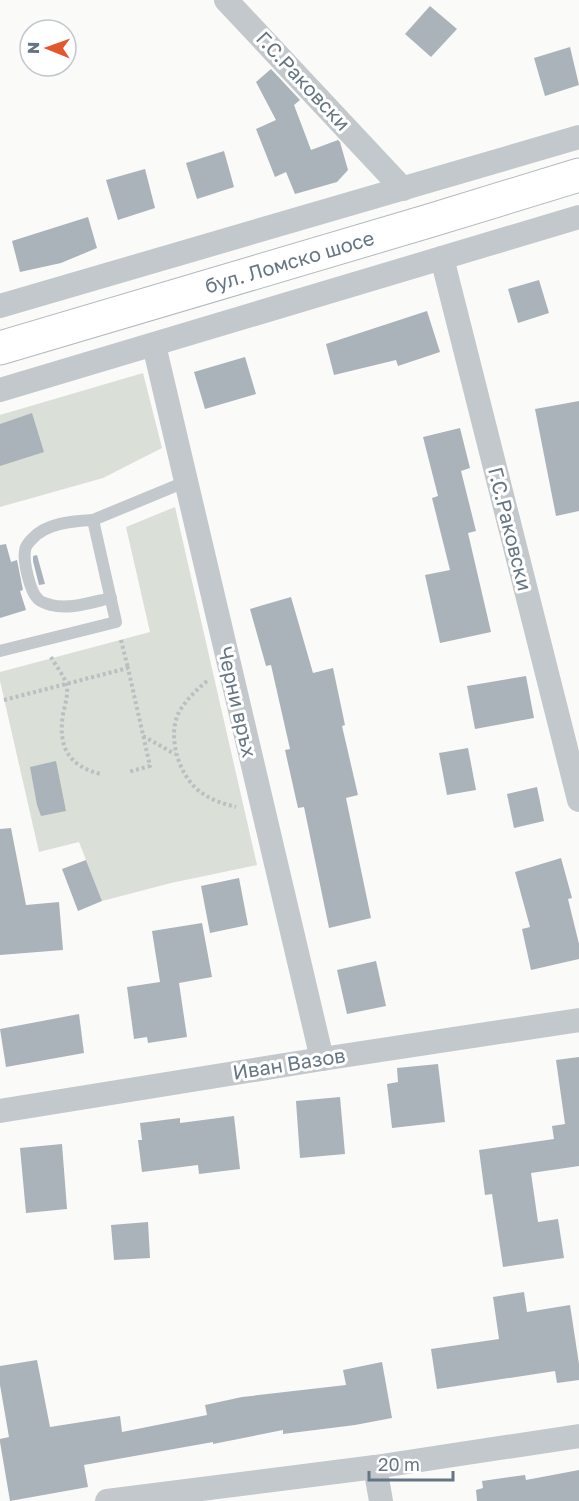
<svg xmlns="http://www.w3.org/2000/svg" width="579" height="1501" font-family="'Golos Text',sans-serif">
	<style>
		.green { fill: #dadfd7 }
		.building { fill: #aab3b9 }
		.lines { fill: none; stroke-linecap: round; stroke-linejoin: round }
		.secondary-casing { stroke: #b3babf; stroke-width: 35 }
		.path { stroke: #bbbfc2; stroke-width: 4; stroke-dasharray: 3 3; stroke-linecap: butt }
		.lane { stroke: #c3c8cc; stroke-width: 12 }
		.street { stroke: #c3c8cc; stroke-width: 24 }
		.secondary { stroke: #fff; stroke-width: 33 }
		.labels { text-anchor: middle; stroke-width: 6; stroke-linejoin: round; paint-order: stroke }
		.street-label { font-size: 20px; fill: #657683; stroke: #fff }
	</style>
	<rect width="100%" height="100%" fill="#fafaf8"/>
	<g class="green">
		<polygon points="143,373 162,448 103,478 0,507 0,415"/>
		<polygon points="175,507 257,865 171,883 102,901 79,842 39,852 0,681 0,672 150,632 126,527"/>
	</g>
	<g class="building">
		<polygon points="430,6 457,29 431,57 405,34"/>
		<polygon points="570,47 579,85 545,96 534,58"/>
		<polygon points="271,69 300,100 294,105 311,150 338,140 340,142 348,170 337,182 295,194 286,172 275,177 256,129 276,120 256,82"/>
		<polygon points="224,151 234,187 197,199 186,163"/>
		<polygon points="145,169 155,208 118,220 106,180"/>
		<polygon points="88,217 97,248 61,263 20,272 12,241"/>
		<polygon points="539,280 549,313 518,323 508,289"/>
		<polygon points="427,311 440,352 398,366 396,360 334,375 326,344"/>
		<polygon points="245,357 256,394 205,409 194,372"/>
		<polygon points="579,401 579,511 556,516 535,409"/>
		<polygon points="32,413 44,452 0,466 0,424"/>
		<polygon points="460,428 470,468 461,471 476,531 468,533 491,632 440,643 425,575 450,570 432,498 438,496 423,437"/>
		<polygon points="6,544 11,562 17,560 23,590 20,591 26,610 0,618 0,545"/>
		<polygon points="37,555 45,584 39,585 33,561 33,556"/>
		<polygon points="291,597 313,673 333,668 345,725 342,726 358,795 346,798 371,918 329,928 304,807 298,808 285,750 290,749 271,665 266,666 250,609"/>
		<polygon points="526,676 534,718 475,729 467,686"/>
		<polygon points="468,748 476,790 447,795 439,753"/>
		<polygon points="56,761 66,811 41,816 37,805 30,767"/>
		<polygon points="537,787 544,821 514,828 507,794"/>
		<polygon points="11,828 26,905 59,902 63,950 0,955 0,829"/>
		<polygon points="561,858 572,898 568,899 579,944 579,959 531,970 522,929 530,927 515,872"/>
		<polygon points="86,860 102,901 78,911 62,869"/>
		<polygon points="239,878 248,925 210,933 201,886"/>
		<polygon points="202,923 212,977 179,983 187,1037 148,1043 147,1037 134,1039 127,987 160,982 152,931"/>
		<polygon points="376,961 386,1006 347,1014 337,970"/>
		<polygon points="79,1014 84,1053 6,1067 0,1029"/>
		<polygon points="579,1057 579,1166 531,1173 538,1222 558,1219 564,1258 503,1267 492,1194 485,1195 479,1150 554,1139 552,1126 565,1124 556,1060"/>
		<polygon points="438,1064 445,1122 392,1128 387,1084 398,1082 397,1068"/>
		<polygon points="340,1097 345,1154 300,1158 296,1101"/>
		<polygon points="234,1116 240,1169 199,1174 198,1165 142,1172 138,1140 142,1140 140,1123 180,1118 180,1123"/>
		<polygon points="62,1144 67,1209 26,1213 20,1148"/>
		<polygon points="148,1222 150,1258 114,1260 111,1225"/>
		<polygon points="524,1292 527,1312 570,1305 579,1364 579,1380 557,1383 555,1371 437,1389 431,1349 499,1339 493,1297"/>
		<polygon points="37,1360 50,1427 120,1416 122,1432 207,1415 205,1405 242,1397 346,1385 343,1370 382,1362 392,1418 355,1425 283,1434 283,1430 213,1444 213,1442 84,1465 88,1487 10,1501 0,1442 0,1439 9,1437 0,1385 0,1366"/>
		<polygon points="579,1470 579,1501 477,1501 476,1490 483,1488 482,1481 525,1475 526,1480"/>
	</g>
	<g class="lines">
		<defs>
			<g id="secondary">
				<path id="s1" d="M0,348L432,220L579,175"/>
			</g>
		</defs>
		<use href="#secondary" class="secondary-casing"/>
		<g class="path">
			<polyline points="121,640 128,668"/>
			<path d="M51,657C56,666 65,677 67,686C68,696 65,705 63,714C58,747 68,766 101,774"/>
			<path d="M207,681C196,690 186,700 179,712C166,738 180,781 205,795C214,801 225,804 236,807"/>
			<polyline points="4,700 128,668 150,766 128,772"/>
			<polyline points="143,736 175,754"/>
		</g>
		<g class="lane">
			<path d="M93,520C73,521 46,523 32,539C29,542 25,547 25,551C23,561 30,592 38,599C40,602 48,604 51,605C69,610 93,602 111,598"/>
			<polyline points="0,651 116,622 93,520 185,482"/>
		</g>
		<g class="street">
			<polyline points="226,0 403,189"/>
			<polyline points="442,258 579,800"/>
			<polyline points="0,306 579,137"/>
			<polyline points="154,345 322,1059"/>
			<polyline points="0,390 579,217"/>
			<polyline points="0,1111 322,1059 579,1020"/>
			<polyline points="375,1467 381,1501"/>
			<polyline points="107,1501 375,1467 579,1436"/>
		</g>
		<use href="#secondary" class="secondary"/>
	</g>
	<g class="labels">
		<g class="street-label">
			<text transform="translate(303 81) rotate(47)" y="7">Г.С.Раковски</text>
			<text dy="7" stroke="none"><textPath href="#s1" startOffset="302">бул. Ломско шосе</textPath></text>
			<text transform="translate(510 529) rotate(76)" y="7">Г.С.Раковски</text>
			<text transform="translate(237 702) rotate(77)" y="7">Черни връх</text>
			<text transform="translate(289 1064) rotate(-9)" y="7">Иван Вазов</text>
		</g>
	</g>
	<g transform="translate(48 48) rotate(271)"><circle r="28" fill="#ffffff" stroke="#c1c8cd" stroke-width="1.5"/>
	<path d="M0-4.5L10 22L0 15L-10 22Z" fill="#e4572e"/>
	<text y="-9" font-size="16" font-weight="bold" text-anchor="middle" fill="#657683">N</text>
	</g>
	<path d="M369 1471v9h84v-9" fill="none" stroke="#657683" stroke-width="3"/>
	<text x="378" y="1471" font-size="18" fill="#657683" stroke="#ffffff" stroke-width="4.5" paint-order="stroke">20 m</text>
</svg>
